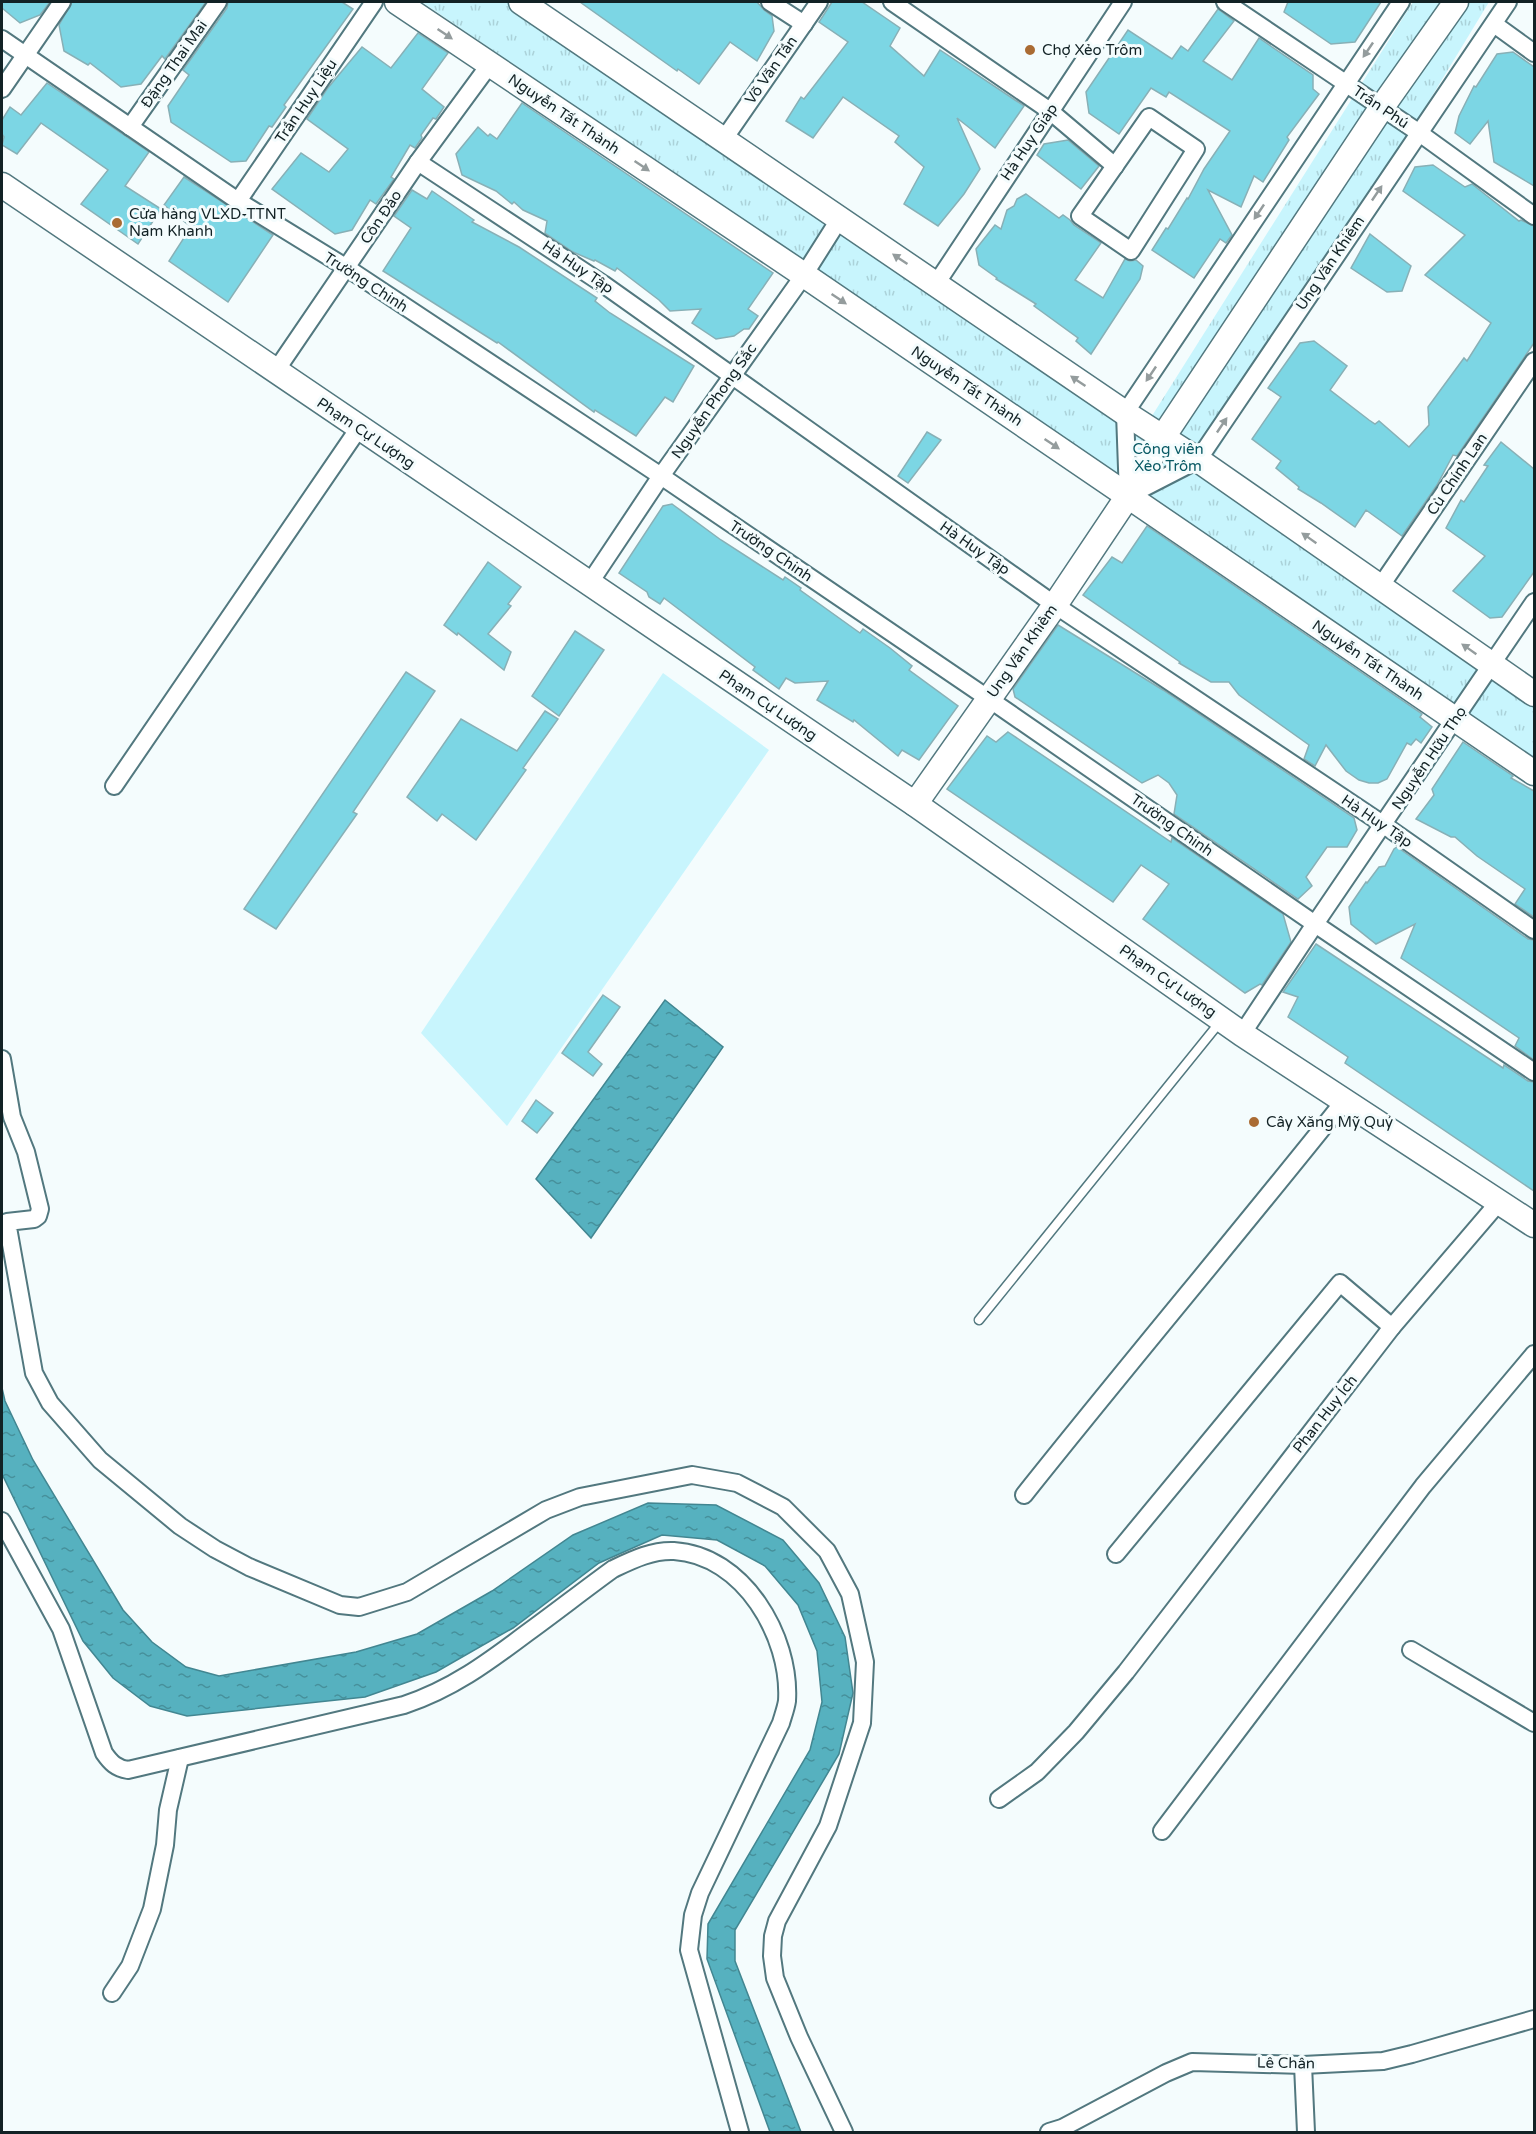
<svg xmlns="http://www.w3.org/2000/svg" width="1536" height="2134" font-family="'Varela Round',sans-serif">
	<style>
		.grass { fill: #c8f5fd }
		.park { fill: url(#park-tufts) }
		.water { fill: url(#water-ripples); stroke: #428691; stroke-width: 1.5 }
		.building { fill: #7cd6e4; stroke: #88b0b6; stroke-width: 1.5 }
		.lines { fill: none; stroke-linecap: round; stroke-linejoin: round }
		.lane-casing { stroke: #52787f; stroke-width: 11 }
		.street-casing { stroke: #52787f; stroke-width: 20 }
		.secondary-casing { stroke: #52787f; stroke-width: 27 }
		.lane { stroke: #fff; stroke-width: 8 }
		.street { stroke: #fff; stroke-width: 16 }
		.secondary { stroke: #fff; stroke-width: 24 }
		.oneway { fill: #949c9d }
		.poi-dot { fill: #aa6b33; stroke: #f4fcfd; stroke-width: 2 }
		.labels { text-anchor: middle; stroke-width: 6; stroke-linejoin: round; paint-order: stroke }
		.poi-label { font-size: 15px; fill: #122225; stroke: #f4fcfd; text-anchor: start }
		.street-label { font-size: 15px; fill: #122225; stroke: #f4fcfd }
		.park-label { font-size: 15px; fill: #085964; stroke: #f4fcfd }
	</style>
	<defs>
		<pattern id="park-tufts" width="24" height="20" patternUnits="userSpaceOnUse" patternTransform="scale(1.5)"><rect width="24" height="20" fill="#c8f5fd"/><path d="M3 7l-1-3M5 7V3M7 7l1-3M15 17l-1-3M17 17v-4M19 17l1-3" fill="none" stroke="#abd2d9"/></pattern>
		<pattern id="water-ripples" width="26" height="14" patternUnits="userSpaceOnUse" patternTransform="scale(1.5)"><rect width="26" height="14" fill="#56b1bf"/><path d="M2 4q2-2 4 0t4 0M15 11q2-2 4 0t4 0" fill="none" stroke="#46909b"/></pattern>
	</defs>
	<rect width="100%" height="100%" fill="#f4fcfd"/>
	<polygon class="grass" points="663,673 769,750 507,1126 421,1033"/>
	<polygon class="park" points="422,2 536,2 1150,419 1413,2 1489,2 1211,461 1534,682 1534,759"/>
	<g class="water">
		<polygon points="665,1000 723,1047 591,1238 536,1179"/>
		<polygon points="2,1388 5,1401 33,1460 123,1610 152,1642 186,1667 219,1676 356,1652 417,1634 492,1591 573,1535 648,1503 716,1505 783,1540 819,1583 845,1637 853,1693 839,1754 735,1930 735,1961 801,2132 770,2132 707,1959 708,1924 810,1750 822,1702 817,1651 798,1605 765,1566 717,1540 662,1535 599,1563 513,1628 436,1672 365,1697 187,1716 150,1706 113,1678 83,1641 2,1474"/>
	</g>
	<g class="building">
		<polygon points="2,2 50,2 40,15 20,23 2,8"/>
		<polygon points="72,2 206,2 165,59 162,56 141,84 121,87 90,63 88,65 64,51 59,25"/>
		<polygon points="228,2 342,2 353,9 284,105 286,107 272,127 269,126 246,161 231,162 171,122 168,106 189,75 183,70 227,8"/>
		<polygon points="580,2 757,2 764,10 772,16 774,31 757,61 730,42 699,84 678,69 677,71"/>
		<polygon points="832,2 862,2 900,28 890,46 924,76 940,50 1024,106 995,148 957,118 980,169 964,194 938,226 904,204 924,167 895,142 899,136 843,97 813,138 786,121 801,97 804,99 848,42 819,22"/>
		<polygon points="1288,2 1381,2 1355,42 1331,44 1284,12"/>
		<polygon points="1218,9 1234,21 1203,61 1232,80 1259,38 1313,75 1313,89 1319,94 1287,137 1289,140 1263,182 1254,176 1241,207 1208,190 1232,235 1226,243 1220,239 1194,278 1152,250 1166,228 1168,229 1187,198 1188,199 1204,169 1230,131 1169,92 1166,97 1151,88 1119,134 1089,113 1086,92 1128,30 1172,59 1181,46 1188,51"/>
		<polygon points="418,33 448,53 422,89 444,107 436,119 433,118 421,135 422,138 415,148 410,145 391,177 394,179 376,204 370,200 352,230 335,234 272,189 301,153 329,172 348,149 307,119 327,89 362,47 391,68"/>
		<polygon points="1513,52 1534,67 1534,186 1494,162 1488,121 1470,144 1455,133 1459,116 1474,86 1476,87 1497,54"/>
		<polygon points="47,83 149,152 125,186 161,209 138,244 81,204 108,170 41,123 17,154 2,145 4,137 2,134 2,120 10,107 21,115"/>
		<polygon points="522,103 773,273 748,309 758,316 749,329 744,329 734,336 716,339 692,323 701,309 670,311 659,300 617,268 615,271 595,260 594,261 573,252 545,233 547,221 523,210 514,202 512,204 496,191 462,175 456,154 478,127 488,136 490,134 497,139"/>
		<polygon points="1068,140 1099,166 1081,189 1037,155 1044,144"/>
		<polygon points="1433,165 1465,187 1472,184 1519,221 1521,220 1534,226 1534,343 1457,456 1453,455 1437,485 1402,536 1366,510 1355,527 1321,503 1298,489 1299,487 1276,468 1281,461 1252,439 1281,397 1268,388 1300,343 1314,341 1347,366 1330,390 1369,420 1375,424 1379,421 1409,447 1429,425 1428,407 1464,358 1467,361 1491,323 1425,275 1465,235 1403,191 1415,167"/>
		<polygon points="184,177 273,235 228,302 169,261 191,227 164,205"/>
		<polygon points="412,190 427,199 432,191 474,220 472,222 519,247 597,298 595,301 610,313 694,366 673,402 665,397 636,436 595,410 594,412 498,342 497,343 383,271 411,228 394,216"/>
		<polygon points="1026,194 1059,218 1063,215 1070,220 1074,225 1101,243 1075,280 1103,298 1125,259 1130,261 1136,260 1143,266 1140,279 1091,354 1076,341 1078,338 1034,306 1036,304 996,279 997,278 979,265 976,249 995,225 1001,229 1007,210 1014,206 1017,199"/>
		<polygon points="1370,234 1411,266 1402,291 1387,292 1351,268"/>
		<polygon points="927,432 941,440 908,483 898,476"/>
		<polygon points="1501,442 1534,469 1534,572 1502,617 1490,618 1453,591 1485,556 1446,528 1461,500 1464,502 1488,466 1484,465"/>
		<polygon points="672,504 721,540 783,580 785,577 801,588 800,590 860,633 863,629 890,648 912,666 909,670 958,706 919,760 902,750 898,756 854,720 853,722 817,700 828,681 795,683 786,678 779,689 753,670 755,667 664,598 660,604 649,597 647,592 619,573 663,506"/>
		<polygon points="1147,526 1422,714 1420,717 1432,727 1421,743 1416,739 1411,745 1407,743 1387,779 1378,783 1369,783 1359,780 1346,771 1326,745 1315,766 1304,759 1309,745 1239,695 1229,682 1211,682 1179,663 1180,662 1083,595 1112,557 1122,563"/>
		<polygon points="488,562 521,587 508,604 511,606 488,634 511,652 504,670 458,633 457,635 444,625"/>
		<polygon points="1058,625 1163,690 1354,818 1357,830 1347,847 1327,847 1306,877 1312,886 1298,899 1174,814 1177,795 1169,783 1158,775 1142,783 1015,697 1013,689"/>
		<polygon points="575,631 604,650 559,716 532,696"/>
		<polygon points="406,672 435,691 353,812 357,814 276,929 244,909"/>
		<polygon points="545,711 558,719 523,768 526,770 476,840 442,814 437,821 407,797 461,719 517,751"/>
		<polygon points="1008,732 1171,842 1172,838 1283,914 1291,942 1262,985 1260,984 1245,993 1143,919 1169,884 1141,865 1113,902 947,789 987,736 996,742"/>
		<polygon points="1463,742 1513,776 1511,778 1534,791 1534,917 1515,904 1525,889 1477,856 1455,837 1451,837 1416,819 1434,795 1432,789"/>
		<polygon points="1397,847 1528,939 1534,940 1534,1060 1515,1046 1519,1038 1401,958 1415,924 1376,944 1351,924 1349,907 1366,882 1367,883 1379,867 1385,866 1394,849"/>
		<polygon points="1316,944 1503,1068 1504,1065 1528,1081 1534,1082 1534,1191 1345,1063 1348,1057 1288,1017 1298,997 1283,992"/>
		<polygon points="603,995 620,1007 588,1052 602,1064 593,1076 562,1053"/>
		<polygon points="536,1100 553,1113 537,1133 522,1121"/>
	</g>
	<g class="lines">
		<defs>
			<polyline id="lane" points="979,1320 1220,1022"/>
			<g id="street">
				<polyline points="770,2 804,24"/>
				<polyline points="892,2 1050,111 1115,166"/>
				<polyline points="1225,2 1418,132 1534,216"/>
				<polyline points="1401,2 1125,413 1128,496 1198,460 1508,2"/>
				<polyline points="1494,24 1534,53"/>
				<polyline points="2,39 238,201 347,268 661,476 989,699 1315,924 1534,1072"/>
				<polyline points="2,89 62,2"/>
				<polygon points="1149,117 1196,149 1131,251 1080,216"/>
				<polyline points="130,127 218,2"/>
				<polyline points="724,139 819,2"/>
				<polyline points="418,162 603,284 1055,605 1384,825 1534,930"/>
				<polyline points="238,201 374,2"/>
				<polyline points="936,284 1123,2"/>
				<polyline points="275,372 418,162 490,64"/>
				<polyline points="589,584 661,476 804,275 840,218"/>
				<polyline points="1380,587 1534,361"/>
				<polyline points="114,786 359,428"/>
				<polyline points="1242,1034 1315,924 1534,602"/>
				<polyline points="2,1059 12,1117 26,1152 40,1209 38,1216 34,1219 7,1222 34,1373 50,1403 100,1460 180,1526 215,1549 249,1567 340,1605 359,1607 407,1592 546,1510 580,1497 692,1475 737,1483 783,1507 827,1551 850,1594 865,1662 862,1723 828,1826 777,1921 773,1936 772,1956 775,1978 799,2037 844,2132"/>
				<path d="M1024,1495C1129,1363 1239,1233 1345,1100"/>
				<path d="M2,1521L61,1629L104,1753C111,1763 116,1768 128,1770L404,1705C452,1689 487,1663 527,1633C556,1612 584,1590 613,1569C632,1560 652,1550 674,1551C743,1555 791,1636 787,1701C786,1708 783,1716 781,1723L700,1893L693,1915L689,1950L740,2132"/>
				<polyline points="1116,1554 1340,1283 1392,1327"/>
				<polyline points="1411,1650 1534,1723"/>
				<polyline points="999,1799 1037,1772 1076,1732 1126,1672 1392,1327 1499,1202"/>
				<polyline points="1162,1831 1423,1486 1534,1354"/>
				<polyline points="112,1993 130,1966 152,1909 165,1845 168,1810 180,1758"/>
				<polyline points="1303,2065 1306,2132"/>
				<polyline points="1049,2132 1062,2128 1166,2073 1192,2062 1303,2065 1383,2061 1412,2054 1534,2019"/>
			</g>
			<g id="secondary">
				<polyline points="397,2 804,275 1534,773"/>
				<polyline points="521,2 1125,413 1198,460 1534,694"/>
				<polyline points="2,185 915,804 1242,1034 1534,1225"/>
				<polyline points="915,804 1055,605 1128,496 1163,437 1382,107 1456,2"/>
			</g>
		</defs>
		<use href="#lane" class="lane-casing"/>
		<use href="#street" class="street-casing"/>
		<use href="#secondary" class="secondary-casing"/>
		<use href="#lane" class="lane"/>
		<use href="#street" class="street"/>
		<use href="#secondary" class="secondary"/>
	</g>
	<defs><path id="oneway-solid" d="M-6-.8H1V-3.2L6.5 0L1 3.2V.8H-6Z" transform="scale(1.5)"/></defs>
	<g class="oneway">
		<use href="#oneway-solid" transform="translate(445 34) rotate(34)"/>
		<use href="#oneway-solid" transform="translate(1368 50) rotate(124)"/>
		<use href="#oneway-solid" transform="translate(642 166) rotate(34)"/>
		<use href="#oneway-solid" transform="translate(1377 193) rotate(-56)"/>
		<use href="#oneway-solid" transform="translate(1259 212) rotate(124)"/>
		<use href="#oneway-solid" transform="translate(900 259) rotate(-146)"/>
		<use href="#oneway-solid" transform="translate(839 299) rotate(34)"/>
		<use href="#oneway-solid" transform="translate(1151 374) rotate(124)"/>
		<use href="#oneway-solid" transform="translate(1078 381) rotate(-146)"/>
		<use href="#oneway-solid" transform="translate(1222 425) rotate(-56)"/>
		<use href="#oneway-solid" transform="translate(1052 444) rotate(34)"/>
		<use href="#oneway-solid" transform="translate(1309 538) rotate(-145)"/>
		<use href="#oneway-solid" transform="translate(1469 649) rotate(-145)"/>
	</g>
	<g class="poi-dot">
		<circle cx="1030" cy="50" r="6"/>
		<circle cx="117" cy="223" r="6"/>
		<circle cx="1254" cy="1122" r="6"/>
	</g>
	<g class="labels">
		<g class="poi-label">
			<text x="1042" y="55">Chợ Xẻo Trôm</text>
			<text x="129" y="219">Cửa hàng VLXD-TTNT<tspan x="129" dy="17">Nam Khanh</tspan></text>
			<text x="1266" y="1127">Cây Xăng Mỹ Quý</text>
		</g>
		<g class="street-label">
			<text transform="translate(174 64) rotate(-55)" y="5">Đặng Thai Mai</text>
			<text transform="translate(771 70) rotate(-55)" y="5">Võ Văn Tần</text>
			<text transform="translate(306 101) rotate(-56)" y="5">Trần Huy Liệu</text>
			<text transform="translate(1381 107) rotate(34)" y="5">Trần Phú</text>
			<text transform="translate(564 114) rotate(34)" y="5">Nguyễn Tất Thành</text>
			<text transform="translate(1029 142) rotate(-56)" y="5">Hà Huy Giáp</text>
			<text transform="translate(381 217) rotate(-56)" y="5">Côn Đảo</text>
			<text transform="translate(1330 263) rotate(-56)" y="5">Ung Văn Khiêm</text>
			<text transform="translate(578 267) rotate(34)" y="5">Hà Huy Tập</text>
			<text transform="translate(366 282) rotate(33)" y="5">Trường Chinh</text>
			<text transform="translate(967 386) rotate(34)" y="5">Nguyễn Tất Thành</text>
			<text transform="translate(714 401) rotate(-55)" y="5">Nguyễn Phong Sắc</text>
			<text transform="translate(366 433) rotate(34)" y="5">Phạm Cự Lượng</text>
			<text transform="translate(1457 474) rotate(-56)" y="5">Cù Chính Lan</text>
			<text transform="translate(975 548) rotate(35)" y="5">Hà Huy Tập</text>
			<text transform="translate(771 551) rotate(34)" y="5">Trường Chinh</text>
			<text transform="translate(1022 651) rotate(-55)" y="5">Ung Văn Khiêm</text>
			<text transform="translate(1368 660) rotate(34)" y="5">Nguyễn Tất Thành</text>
			<text transform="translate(768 705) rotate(34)" y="5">Phạm Cự Lượng</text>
			<text transform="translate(1429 758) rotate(-56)" y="5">Nguyễn Hữu Thọ</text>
			<text transform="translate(1377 821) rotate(34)" y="5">Hà Huy Tập</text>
			<text transform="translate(1172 825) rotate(35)" y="5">Trường Chinh</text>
			<text transform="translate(1168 981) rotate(35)" y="5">Phạm Cự Lượng</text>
			<text transform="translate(1325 1414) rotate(-52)" y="5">Phan Huy Ích</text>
			<text transform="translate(1286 2063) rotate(1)" y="5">Lê Chân</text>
		</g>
		<g class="park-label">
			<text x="1168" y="454">Công viên<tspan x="1168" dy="17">Xẻo Trôm</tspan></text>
		</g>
	</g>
	<rect width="1536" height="2134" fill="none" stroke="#122225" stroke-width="6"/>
</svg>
